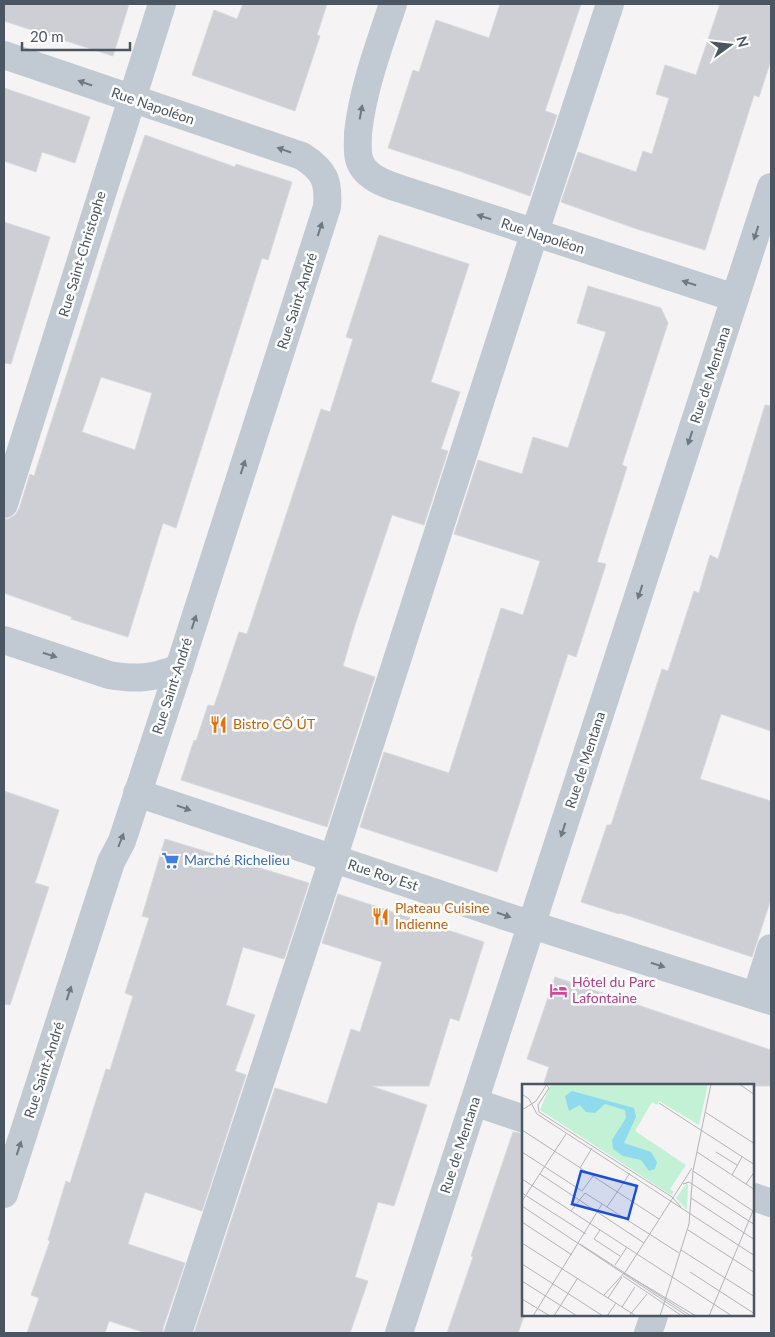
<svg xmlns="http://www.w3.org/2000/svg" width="775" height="1337" font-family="Lato,sans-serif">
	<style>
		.building { fill: #cdcfd5; stroke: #d7d9de; fill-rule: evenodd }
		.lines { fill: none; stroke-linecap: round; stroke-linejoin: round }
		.minor { stroke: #c1cad2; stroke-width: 28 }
		.oneway { fill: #6e7983 }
		.labels { text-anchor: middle; stroke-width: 5; stroke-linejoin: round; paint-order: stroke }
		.street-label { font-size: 14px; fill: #4a5661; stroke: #fff }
		.food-label { font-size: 14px; fill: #c56008; stroke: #fff; text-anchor: start }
		.shop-label { font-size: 14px; fill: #366cbe; stroke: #fff; text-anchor: start }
		.hotel-label { font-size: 14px; fill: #b23c85; stroke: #fff; text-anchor: start }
		.inset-road { fill: none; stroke: #b1b4b9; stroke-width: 1 }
		.view { fill: #1d4ed8; fill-opacity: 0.15; stroke: #1d4ed8; stroke-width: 2.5 }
		.inset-edge { fill: none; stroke: #4a5661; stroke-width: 2.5 }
	</style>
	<rect width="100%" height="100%" fill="#f5f3f3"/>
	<g class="building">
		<polygon points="4,4 129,4 113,56 4,21"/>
		<polygon points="243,4 327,4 317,35 320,36 295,111 192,75 214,10 237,19"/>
		<polygon points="500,4 581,4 545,111 557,115 530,196 462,172 388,148 413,70 419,72 436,20 489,38"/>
		<polygon points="720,4 771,4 771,60 759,97 754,95 705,250 637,229 561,202 578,152 636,172 643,151 652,154 669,98 656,94 665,65 696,75"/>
		<polygon points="4,88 90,117 75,163 42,152 36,172 4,161"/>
		<path d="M145,135L235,167L236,164L292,182L268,260L262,258L176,528L163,523L128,637L71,619L72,617L4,593V519H8L15,515L19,509L30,474L34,476L124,196ZM101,377L152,393L135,450L82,432Z"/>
		<polygon points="4,222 50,237 11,364 4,363"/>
		<polygon points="379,235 469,264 431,382 460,392 441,449 448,451 424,525 392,515 354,628 343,666 375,677 327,827 181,780 194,740 196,741 208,705 214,706 239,632 247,634 321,409 330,412 353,339 346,337"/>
		<polygon points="588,286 661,308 668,323 622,465 627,467 597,562 606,564 601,580 576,657 568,654 497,872 360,827 384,752 449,773 501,608 523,615 540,561 454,534 478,460 522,474 533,437 568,448 606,332 577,323"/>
		<polygon points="765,405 771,406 771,731 721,714 700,779 771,801 771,899 752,957 620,913 619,914 581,902 607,825 611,825 662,669 668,671 694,591 699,593 710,555 718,559"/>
		<polygon points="4,791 59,810 35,883 49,887 10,1005 4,1004"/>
		<polygon points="165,839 309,883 284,959 243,947 226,1005 255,1015 235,1071 246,1075 202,1211 145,1192 128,1244 185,1263 163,1328 163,1333 146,1333 109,1321 105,1333 27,1333 39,1298 31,1295 50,1241 48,1240 66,1181 70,1183 106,1069 110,1070 133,996 125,993 149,918 142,916"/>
		<polygon points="338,894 484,942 459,1021 450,1018 429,1086 371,1086 427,1105 394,1206 378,1202 355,1277 368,1281 350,1333 194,1333 275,1088 327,1104 351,1029 360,1032 382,962 322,943"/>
		<polygon points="555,977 771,1050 771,1086 543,1086 549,1067 527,1059"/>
		<polygon points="513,1132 524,1134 524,1316 518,1333 447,1333 473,1257 471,1256"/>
	</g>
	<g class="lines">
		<g class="minor">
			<path d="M393,4C379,46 363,88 358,133C358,141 357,151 359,159C364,177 385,184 401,189L735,298"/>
			<path d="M4,55L302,156C325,171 329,181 327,207L179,668L122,841L111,862L4,1194"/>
			<polyline points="4,504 162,4"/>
			<path d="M4,640L109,675C137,680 153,678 179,668"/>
			<polyline points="137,793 532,925 771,1001"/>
			<polyline points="756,996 771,948"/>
			<polyline points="474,1102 524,1119"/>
			<polyline points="754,1197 771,1203"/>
			<polyline points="178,1333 333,859 527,256 610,4"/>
			<polyline points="399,1333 771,187"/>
			<polyline points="648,1333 654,1316"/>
		</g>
	</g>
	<defs><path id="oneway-solid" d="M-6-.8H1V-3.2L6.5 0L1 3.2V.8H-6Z" transform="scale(1.25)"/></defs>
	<g class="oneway">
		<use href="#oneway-solid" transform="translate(85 83) rotate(-161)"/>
		<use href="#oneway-solid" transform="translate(361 112) rotate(-80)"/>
		<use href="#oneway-solid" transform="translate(284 150) rotate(-161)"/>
		<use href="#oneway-solid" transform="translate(484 217) rotate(-162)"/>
		<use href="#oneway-solid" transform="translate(320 229) rotate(-72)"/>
		<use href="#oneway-solid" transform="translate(756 233) rotate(108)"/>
		<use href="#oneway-solid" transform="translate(689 283) rotate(-162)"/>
		<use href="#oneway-solid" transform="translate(690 438) rotate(108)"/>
		<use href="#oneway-solid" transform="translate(243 467) rotate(-72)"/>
		<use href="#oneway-solid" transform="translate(640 592) rotate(108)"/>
		<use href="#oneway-solid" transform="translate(194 622) rotate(-72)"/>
		<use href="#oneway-solid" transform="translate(50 655) rotate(18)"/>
		<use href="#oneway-solid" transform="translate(184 808) rotate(19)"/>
		<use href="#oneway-solid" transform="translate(563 830) rotate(108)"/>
		<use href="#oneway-solid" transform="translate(121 840) rotate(-69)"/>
		<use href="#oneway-solid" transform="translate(504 915) rotate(19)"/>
		<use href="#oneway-solid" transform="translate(658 965) rotate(18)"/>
		<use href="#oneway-solid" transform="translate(69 993) rotate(-72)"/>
		<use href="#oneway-solid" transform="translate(19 1148) rotate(-72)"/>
	</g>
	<defs>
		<symbol id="restaurant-bare" viewBox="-9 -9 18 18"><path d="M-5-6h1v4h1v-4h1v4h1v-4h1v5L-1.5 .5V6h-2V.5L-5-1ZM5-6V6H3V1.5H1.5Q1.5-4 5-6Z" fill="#e8710a" stroke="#fff" stroke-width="2.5" paint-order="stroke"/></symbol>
		<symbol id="supermarket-bare" viewBox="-9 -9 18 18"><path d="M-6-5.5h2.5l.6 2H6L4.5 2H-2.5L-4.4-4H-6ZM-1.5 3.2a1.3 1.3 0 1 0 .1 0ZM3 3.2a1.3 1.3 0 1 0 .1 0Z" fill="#3f7fe0" stroke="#fff" stroke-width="2.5" paint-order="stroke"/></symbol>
		<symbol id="hotel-bare" viewBox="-9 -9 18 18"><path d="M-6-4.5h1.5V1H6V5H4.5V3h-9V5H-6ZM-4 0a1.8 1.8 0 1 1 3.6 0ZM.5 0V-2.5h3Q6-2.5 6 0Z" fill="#d1479c" stroke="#fff" stroke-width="2.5" paint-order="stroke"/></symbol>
	</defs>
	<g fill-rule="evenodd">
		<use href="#restaurant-bare" x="206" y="712" width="25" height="25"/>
		<use href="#supermarket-bare" x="158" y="848" width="25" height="25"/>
		<use href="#restaurant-bare" x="368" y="904" width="25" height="25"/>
		<use href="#hotel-bare" x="546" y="978" width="25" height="25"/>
	</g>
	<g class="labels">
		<g class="street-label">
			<text transform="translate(153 106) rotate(19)" y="5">Rue Napoléon</text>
			<text transform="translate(543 236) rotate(18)" y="5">Rue Napoléon</text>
			<text transform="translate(82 254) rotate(-73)" y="5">Rue Saint-Christophe</text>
			<text transform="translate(297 301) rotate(-72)" y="5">Rue Saint-André</text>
			<text transform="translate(710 375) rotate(-72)" y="5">Rue de Mentana</text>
			<text transform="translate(172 686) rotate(-72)" y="5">Rue Saint-André</text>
			<text transform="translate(585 760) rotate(-72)" y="5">Rue de Mentana</text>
			<text transform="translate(383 875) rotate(18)" y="5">Rue Roy Est</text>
			<text transform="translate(44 1070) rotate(-72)" y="5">Rue Saint-André</text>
			<text transform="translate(460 1145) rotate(-72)" y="5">Rue de Mentana</text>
		</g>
		<g class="food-label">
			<text x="233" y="729">Bistro CÔ ÚT</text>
			<text x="395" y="913">Plateau Cuisine<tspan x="395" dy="16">Indienne</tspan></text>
		</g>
		<g class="shop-label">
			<text x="184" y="865">Marché Richelieu</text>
		</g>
		<g class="hotel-label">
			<text x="572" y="987">Hôtel du Parc<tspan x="572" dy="16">Lafontaine</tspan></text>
		</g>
	</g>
	<g transform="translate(522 1084)">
		<rect width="232" height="232" fill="#f5f3f3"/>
		<path d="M29,0H186L177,41L137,17L135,21L130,18L113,47L164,81L148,105L152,108L149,111L18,26ZM165,99L166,100L165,126L154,114Z" fill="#c3f1d5"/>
		<path d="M50,7L112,24L114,33L102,59L129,68L135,78L133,85L127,87L119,76L101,72L91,65L90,56L104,34L103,26L83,20L73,29L64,28L58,21L47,27L43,12Z" fill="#90daee"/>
		<path class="inset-road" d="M24,0L27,4L16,21L17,28L150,113L159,123M217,0L233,11M0,10L7,15L15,30L233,172M137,19L233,81M0,26L14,17L25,0M183,28L233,60M0,46L137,135M0,68L60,107L71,92M175,68L233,106M194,68L215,81M58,84L70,64M171,87L231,127M18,90L122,159M210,91L220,73M0,95L210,232M161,100L167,98L233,141M224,100L233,87M0,109L64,150M169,114L233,156M0,117L44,50M0,122L165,232M85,123L108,89M49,127L63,109L157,169M0,138L50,171M78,146L72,155L98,172M166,146L233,189M0,159L114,232M58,160L169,232M159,166L233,213M0,180L81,232M93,181L105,163M168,188L233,230M102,189L174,232M101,192L160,232M0,197L55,232M82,211L104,187L170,84M86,214L100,193M0,215L28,232M100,223L113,203M11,232L80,120M32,232L55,195M85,232L94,219M107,232L125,210M138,232L167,140L171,87L189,0M187,232L233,122"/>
		<path class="view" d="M59,87L115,102L106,135L50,120Z"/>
		<rect width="232" height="232" class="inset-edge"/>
	</g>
	<rect width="775" height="1337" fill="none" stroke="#4a5661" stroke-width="10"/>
	<g transform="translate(730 45) rotate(75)" stroke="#ffffff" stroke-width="4" paint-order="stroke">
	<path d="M0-4L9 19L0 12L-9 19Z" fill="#4a5661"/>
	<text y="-8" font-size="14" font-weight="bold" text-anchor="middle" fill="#4a5661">N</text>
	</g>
	<path d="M22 42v8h108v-8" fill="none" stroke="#4a5661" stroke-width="2.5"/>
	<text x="30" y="42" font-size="15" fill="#4a5661" stroke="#ffffff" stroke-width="4" paint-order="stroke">20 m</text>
</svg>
